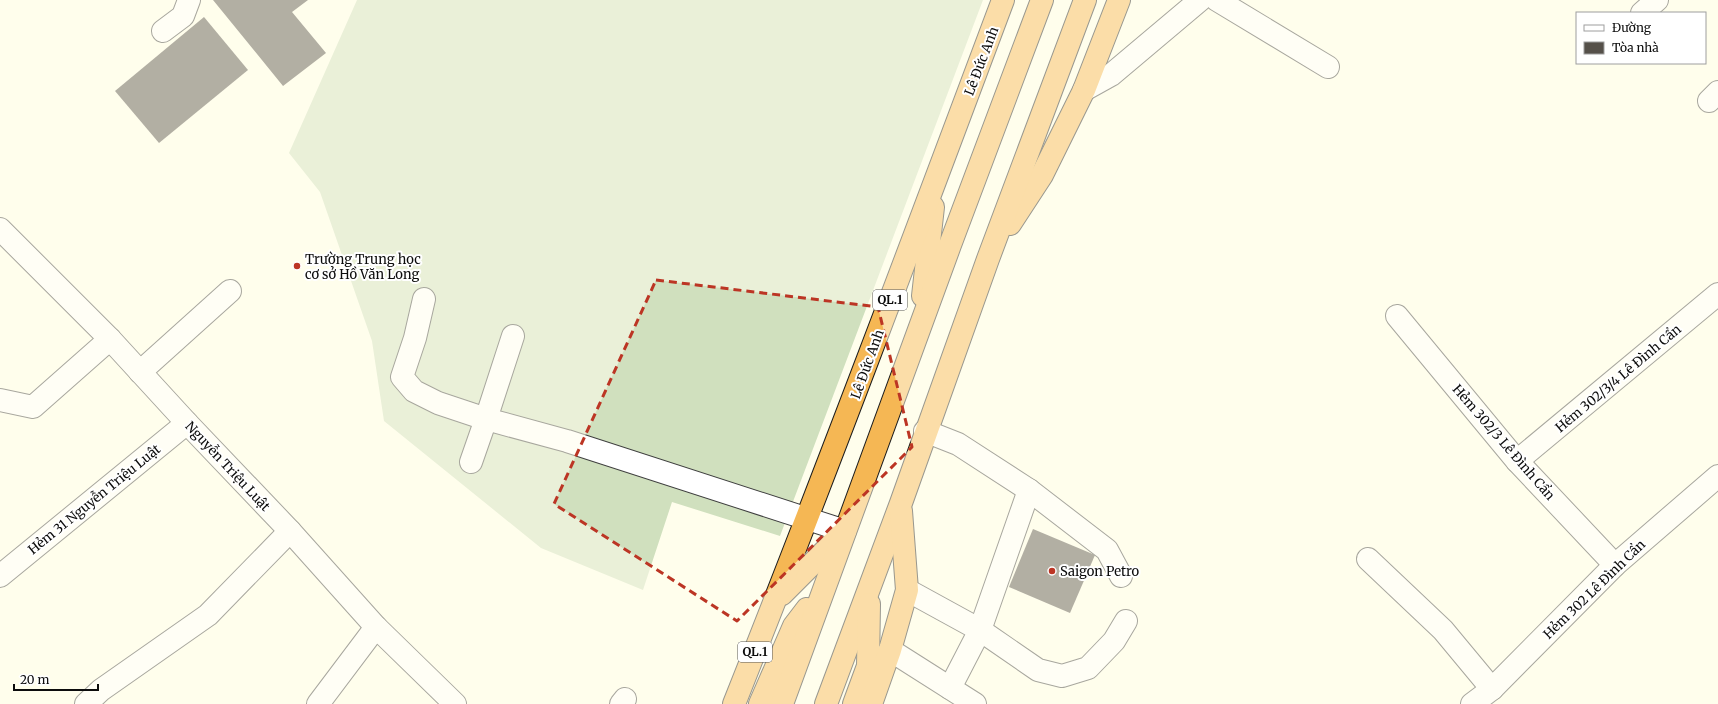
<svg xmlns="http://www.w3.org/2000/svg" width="1718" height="704" font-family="Merriweather,serif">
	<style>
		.cemetery { fill: #d0e0be }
		.building { fill: #555049 }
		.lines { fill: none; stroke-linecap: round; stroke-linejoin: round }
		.minor-casing { stroke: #3f3f3f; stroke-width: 24 }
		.highway-casing { stroke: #1d1d1d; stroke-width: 24 }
		.minor { stroke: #fff; stroke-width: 22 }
		.highway { stroke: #f5b754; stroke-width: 22 }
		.marked { fill: none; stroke: #bc3524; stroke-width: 3; stroke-dasharray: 8 5; stroke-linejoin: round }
		.poi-dot { fill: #bc3524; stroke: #fff; stroke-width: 1.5 }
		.labels { text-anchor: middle; stroke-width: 4; stroke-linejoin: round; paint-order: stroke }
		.shield { fill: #fff; stroke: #555; stroke-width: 1 }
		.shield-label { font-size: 12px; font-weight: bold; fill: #0c0c0c }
		.street-label { font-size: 13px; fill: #0c0c0c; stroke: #fff }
		.poi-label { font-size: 13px; fill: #0c0c0c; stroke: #fff; text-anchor: start }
	</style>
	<rect width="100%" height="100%" fill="#fffeec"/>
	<polygon class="cemetery" points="357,0 983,0 780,536 672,502 643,590 541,548 384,421 372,341 320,192 289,153"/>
	<g class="building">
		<polygon points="213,0 308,0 292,12 326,53 283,86"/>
		<polygon points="204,17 248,70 159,143 115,91"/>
		<polygon points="1033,529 1095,555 1070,613 1009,587"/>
	</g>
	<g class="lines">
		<defs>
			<g id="minor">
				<polyline points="1217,0 1328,67"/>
				<polyline points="1642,13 1657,0"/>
				<polyline points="163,31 183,16 189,0"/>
				<polyline points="1084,90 1111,75 1200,0"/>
				<polyline points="1709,101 1718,92"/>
				<polyline points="0,229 110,339 187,423 290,531 376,627 455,704"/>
				<polyline points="424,299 415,338 402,377 414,391 438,403 486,419 567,441 845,531"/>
				<polyline points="1397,316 1517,461 1615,565"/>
				<polyline points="140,372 230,291"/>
				<polyline points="0,400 33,407 110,339"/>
				<polyline points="925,431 958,444 1029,490 1107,550 1121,576"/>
				<polyline points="1517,461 1718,294"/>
				<polyline points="471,462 486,419 513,336"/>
				<polyline points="1368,559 1443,630 1492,689"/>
				<polyline points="0,576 187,423"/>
				<polyline points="907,590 980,630 1038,670 1062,676 1088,668 1114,641 1126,621"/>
				<polyline points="890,650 975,704"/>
				<polyline points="950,688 980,630 1029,490"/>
				<polyline points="86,704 101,690 208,615 290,531"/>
				<polyline points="318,704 376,627"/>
				<polyline points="621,704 625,699"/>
				<polyline points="1472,704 1492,689 1615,565 1718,476"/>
			</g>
			<g id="highway">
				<polyline points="1010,224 1042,175 1084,90 1119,0"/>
				<polyline points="923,296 933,207"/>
				<polyline points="782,594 840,536"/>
				<path d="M734,704C827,470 915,235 1003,0"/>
				<polyline points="760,704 794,626 807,609"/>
				<polyline points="782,704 950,245 1042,0"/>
				<polyline points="826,704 901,503 988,259 1085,0"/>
				<polyline points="854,704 868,666 869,604"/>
				<polyline points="871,704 890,650 907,590 901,511"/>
			</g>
		</defs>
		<use href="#minor" class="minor-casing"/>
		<use href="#highway" class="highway-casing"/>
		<use href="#minor" class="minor"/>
		<use href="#highway" class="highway"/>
	</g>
	<path d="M0 0H1718V704H0ZM656,280L878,307L912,447L737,621L554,504Z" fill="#fffeec" fill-opacity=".55" fill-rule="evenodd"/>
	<path class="marked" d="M656,280L878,307L912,447L737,621L554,504Z"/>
	<g class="poi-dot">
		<circle cx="297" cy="266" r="4"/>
		<circle cx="1052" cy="571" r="4"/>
	</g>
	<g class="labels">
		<g class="shield">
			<rect x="873" y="290" width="34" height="20" rx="3"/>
			<rect x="738" y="642" width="34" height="20" rx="3"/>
		</g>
		<g class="shield-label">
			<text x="890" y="304">QL.1</text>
			<text x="755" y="656">QL.1</text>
		</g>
		<g class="street-label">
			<text transform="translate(981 61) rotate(-69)" y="5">Lê Đức Anh</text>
			<text transform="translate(867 364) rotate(-70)" y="5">Lê Đức Anh</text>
			<text transform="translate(1618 378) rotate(-40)" y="5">Hẻm 302/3/4 Lê Đình Cẩn</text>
			<text transform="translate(1504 442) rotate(49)" y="5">Hẻm 302/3 Lê Đình Cẩn</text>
			<text transform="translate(228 466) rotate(47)" y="5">Nguyễn Triệu Luật</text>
			<text transform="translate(94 499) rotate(-39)" y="5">Hẻm 31 Nguyễn Triệu Luật</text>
			<text transform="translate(1594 589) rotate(-44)" y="5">Hẻm 302 Lê Đình Cẩn</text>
		</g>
		<g class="poi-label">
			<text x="305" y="264">Trường Trung học<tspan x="305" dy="15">cơ sở Hồ Văn Long</tspan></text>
			<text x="1060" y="576">Saigon Petro</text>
		</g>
	</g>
	<rect x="1576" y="12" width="130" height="52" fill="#ffffff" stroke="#9e9e9e"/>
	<rect x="1584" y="25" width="20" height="6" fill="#ffffff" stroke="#9e9e9e"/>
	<text x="1612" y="32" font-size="12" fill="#0c0c0c">Đường</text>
	<rect x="1584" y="42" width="20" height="12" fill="#555049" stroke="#9e9e9e"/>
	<text x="1612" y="52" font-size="12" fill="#0c0c0c">Tòa nhà</text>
	<path d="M14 684v6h84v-6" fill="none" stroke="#0c0c0c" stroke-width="2"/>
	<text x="20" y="684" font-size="12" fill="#0c0c0c" stroke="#ffffff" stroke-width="3" paint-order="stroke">20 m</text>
</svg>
